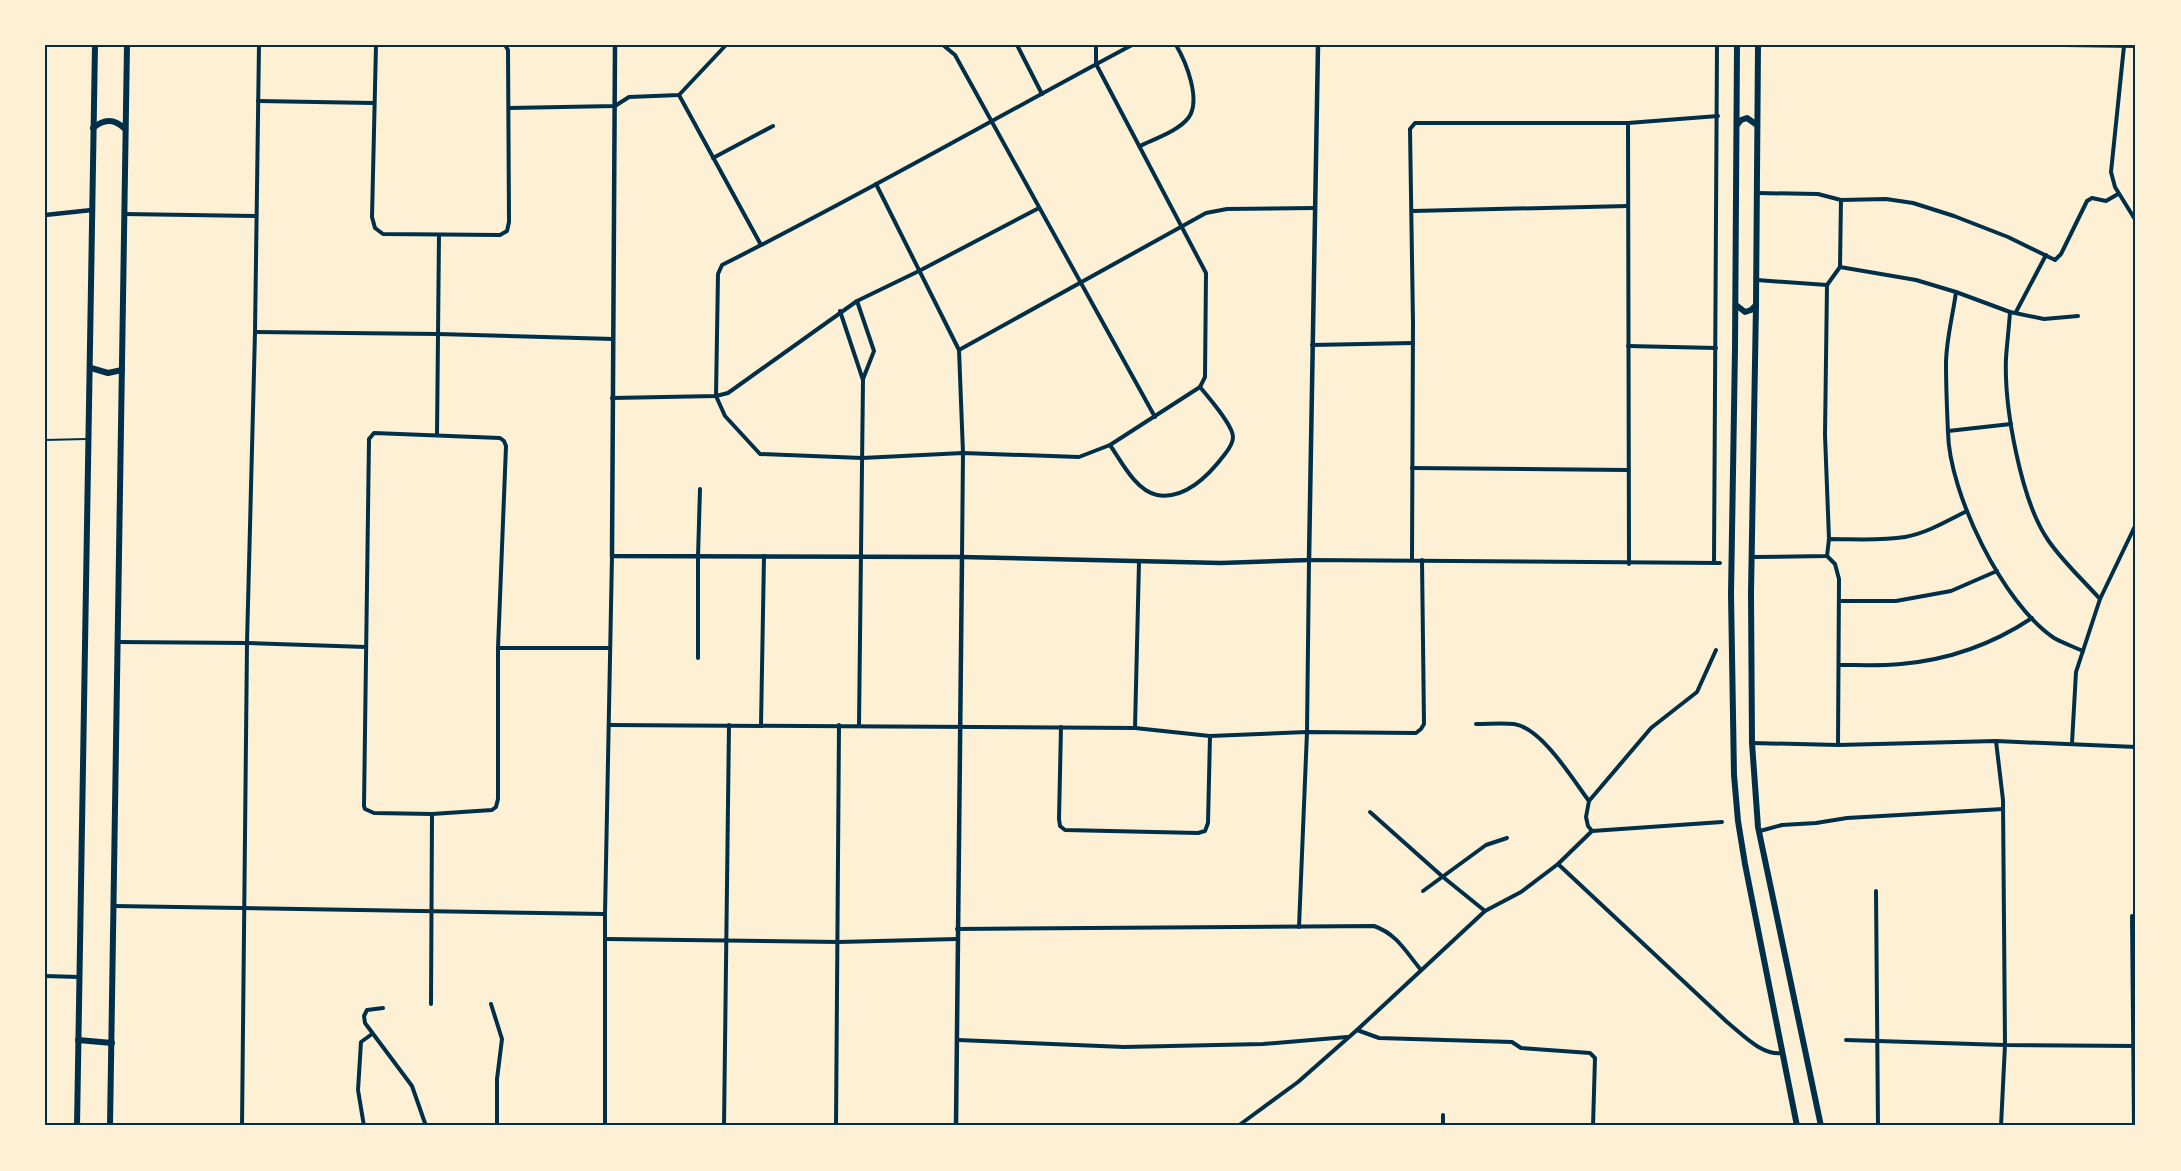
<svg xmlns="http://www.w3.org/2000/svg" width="2181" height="1171" font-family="'Nunito Sans',sans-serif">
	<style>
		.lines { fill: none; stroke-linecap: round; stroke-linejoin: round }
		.service { stroke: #003049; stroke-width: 2 }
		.minor { stroke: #003049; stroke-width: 4 }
		.tertiary { stroke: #003049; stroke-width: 4.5 }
		.primary { stroke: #003049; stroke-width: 6 }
		.trunk { stroke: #003049; stroke-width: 6 }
		.neatline { fill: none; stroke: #003049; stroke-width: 2 }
	</style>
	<rect width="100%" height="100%" fill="#fdf0d5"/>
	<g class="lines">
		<polyline class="service" points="45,440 86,439"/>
		<g class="minor">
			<polyline points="376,45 372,217 375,228 383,234 500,235 507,231 509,222 508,50 505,45"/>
			<polyline points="943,45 955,55 1155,417"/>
			<polyline points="1017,45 1042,94"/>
			<path d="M1096,45V64L1206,273L1205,377L1200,387L1110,445L1079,457L963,453L862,458L760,454L725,416L716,396L718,274L722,265C860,196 995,118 1132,45"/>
			<polyline points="2063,45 2136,46"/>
			<polyline points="2124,46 2111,172 2115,187 2136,221"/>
			<polyline points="679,95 761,245"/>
			<polyline points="258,101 373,103"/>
			<polyline points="509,108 615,106 629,97 679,95 726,45"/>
			<polyline points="1628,123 1629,564"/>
			<path d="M1140,146C1154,139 1179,131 1189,117C1201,99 1186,62 1176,45"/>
			<polyline points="713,158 773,126"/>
			<polyline points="876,184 959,350 963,453 962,557"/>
			<polyline points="1757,193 1818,194 1841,200 1886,199 1913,203 1954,216 2008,237 2055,260 2061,254 2087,201 2092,198 2106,201 2118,194"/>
			<polyline points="1413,211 1628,206"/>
			<polyline points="124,214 255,216"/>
			<polyline points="1840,267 1916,280 1956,292 2010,312 2044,319 2078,316"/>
			<polyline points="1757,280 1827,285"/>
			<path d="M1956,292C1953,315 1946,340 1946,364C1946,387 1947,410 1948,432C1949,493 2003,604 2054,638C2063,643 2074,647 2083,651"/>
			<polyline points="857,301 874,351 863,379"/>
			<polyline points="840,311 863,380 859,725"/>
			<path d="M2010,312C2009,328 2007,343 2006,358C2004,407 2021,501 2048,540C2063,562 2083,580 2100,599"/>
			<polyline points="2016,312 2046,255"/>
			<polyline points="255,332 438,334 613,339"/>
			<polyline points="1312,345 1413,343"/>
			<polyline points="1628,346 1716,348"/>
			<polyline points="959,350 1206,213 1227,209 1315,208"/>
			<polyline points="612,398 716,396 728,393 857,301 919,271 1039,208"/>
			<polyline points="1948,431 2011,424"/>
			<polygon points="374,433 500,438 504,441 506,446 498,648 498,799 496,807 492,810 432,814 374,813 365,809 364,806 369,439"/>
			<polyline points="437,435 439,235"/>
			<path d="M1110,445C1121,461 1136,491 1157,495C1185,500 1210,474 1225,454C1229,449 1233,443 1233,437C1233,425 1208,397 1200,387"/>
			<polyline points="1412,468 1628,470"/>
			<polyline points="1829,539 1825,435 1827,285 1840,267 1841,200"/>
			<polyline points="1827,556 1835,564 1839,579 1838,745"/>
			<path d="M1752,557L1827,556L1829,539C1854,539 1880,541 1905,537C1927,533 1947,521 1967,511"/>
			<polyline points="1412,559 1413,323 1410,129 1415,123 1628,123 1718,116"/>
			<polyline points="1714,563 1717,45"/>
			<polyline points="1840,601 1896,601 1951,591 1997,571"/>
			<polyline points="118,642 247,643 366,647"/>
			<polyline points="498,648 609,648"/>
			<polyline points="698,658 698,557 700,489"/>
			<path d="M1840,665C1860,665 1881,666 1901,664C1947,660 1993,644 2032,618"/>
			<path d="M1476,724C1489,724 1502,723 1514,724C1542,728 1573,780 1589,801"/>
			<polyline points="609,725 1135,728 1210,736 1307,732 1416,733 1421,729 1424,724 1422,560"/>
			<polyline points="761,725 764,556"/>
			<polyline points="1061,727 1059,819 1060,826 1065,830 1198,833 1205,831 1208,823 1210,736"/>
			<polyline points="1135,728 1139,562"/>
			<polyline points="1996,741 2003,800 2005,1045 2001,1126"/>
			<polyline points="1752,743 1838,745 1996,741 2136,747"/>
			<polyline points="2072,743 2076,672 2100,599 2136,524"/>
			<polyline points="1370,812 1443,877 1485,911"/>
			<polyline points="1592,831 1588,826 1586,817 1589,801 1651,728 1697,692 1716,650"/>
			<polyline points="1760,831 1782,825 1816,823 1847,818 2003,809"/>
			<path d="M1558,864L1727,1022C1743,1035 1762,1056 1783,1053"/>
			<polyline points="1423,891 1486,845 1507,838"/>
			<polyline points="1876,891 1878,1126"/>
			<polyline points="114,906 605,914"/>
			<polyline points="2132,916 2134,1126"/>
			<polyline points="1299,927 1307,732 1309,560 1720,563"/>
			<path d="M957,929L1374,926C1397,934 1406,952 1421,970"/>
			<polyline points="606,939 839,942 957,939"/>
			<polyline points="45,976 79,977"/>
			<polyline points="431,1004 432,814"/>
			<polyline points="491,1004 502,1039 497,1079 497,1126"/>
			<polyline points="383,1008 367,1010 364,1016 365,1023 412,1086 426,1126"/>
			<polyline points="1357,1030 1379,1038 1512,1042 1521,1048 1590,1053 1595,1058 1593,1126"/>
			<polyline points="958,1040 1124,1047 1263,1044 1347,1037"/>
			<polyline points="1846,1040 2005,1045 2136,1046"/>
			<polyline points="1443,1115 1443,1126"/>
			<polyline points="242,1126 247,643 255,332 259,45"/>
			<polyline points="364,1126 358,1090 361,1042 372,1034"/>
			<polyline points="605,1126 605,914 612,556"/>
			<polyline points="724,1126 729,725"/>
			<polyline points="836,1126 839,725"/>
			<polyline points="1238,1126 1298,1082 1357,1030 1485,911 1521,892 1558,864 1592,831 1722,822"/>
		</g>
		<g class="tertiary">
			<polyline points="615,45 612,556 962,557 1221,563 1309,560 1318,45"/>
			<polyline points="45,215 92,210"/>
			<polyline points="956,1126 962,557"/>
		</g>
		<g class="primary">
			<polyline points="1737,45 1735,349 1731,594 1734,775 1738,821 1745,864 1797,1126"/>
			<polyline points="1758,45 1756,305 1751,593 1752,743 1758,827 1821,1126"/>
			<polyline points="1737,125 1741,120 1747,118 1757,125"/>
			<polyline points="1736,305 1745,312 1751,310 1756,305"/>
		</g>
		<g class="trunk">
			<path d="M93,128C105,118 115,119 125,129"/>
			<polyline points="91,368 108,373 122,370"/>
			<polyline points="78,1040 112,1043"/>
			<polyline points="77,1126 95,45"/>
			<polyline points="110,1126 127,45"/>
		</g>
	</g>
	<rect width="2181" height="1171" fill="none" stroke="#fdf0d5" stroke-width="93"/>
	<rect x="46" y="46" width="2088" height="1078" class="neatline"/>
</svg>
